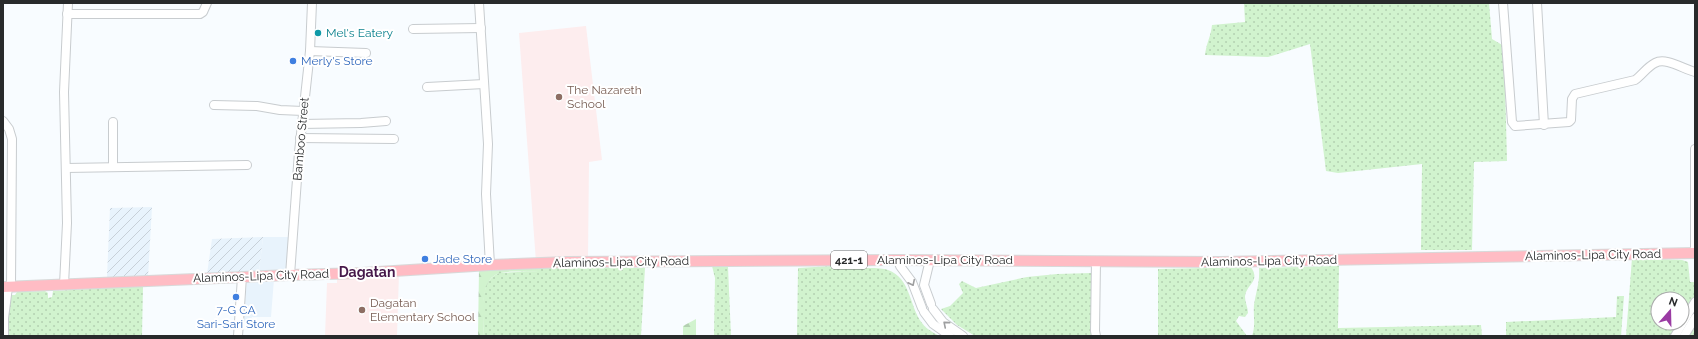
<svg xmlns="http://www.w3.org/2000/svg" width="1698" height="339" font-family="Raleway,sans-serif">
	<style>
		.built { fill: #e8f3fc }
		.industrial { fill: url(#industrial-furrows) }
		.education { fill: #fdedee }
		.grass { fill: url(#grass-dots); fill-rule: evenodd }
		.forest { fill: url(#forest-firs) }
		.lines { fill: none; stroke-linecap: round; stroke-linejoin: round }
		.minor-casing { stroke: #c8cccf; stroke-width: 10 }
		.major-casing { stroke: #d8d9d9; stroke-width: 12 }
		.minor { stroke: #fff; stroke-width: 8 }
		.major { stroke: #ffbcc4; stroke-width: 10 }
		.oneway { stroke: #9e9fa0 }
		.culture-dot { fill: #0f9aa8; stroke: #fff; stroke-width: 1.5 }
		.shop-dot { fill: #3f7fe0; stroke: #fff; stroke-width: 1.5 }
		.education-dot { fill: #8d6e63; stroke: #fff; stroke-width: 1.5 }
		.labels { text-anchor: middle; stroke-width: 4; stroke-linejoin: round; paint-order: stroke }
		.shield { fill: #fff; stroke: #686a6b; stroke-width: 1 }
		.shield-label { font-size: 11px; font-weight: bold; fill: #282a2b }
		.culture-label { font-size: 12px; fill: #0d838f; stroke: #fff; text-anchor: start }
		.shop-label { font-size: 12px; fill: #366cbe; stroke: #fff; text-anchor: start }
		.education-label { font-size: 12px; fill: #785e54; stroke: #fff; text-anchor: start }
		.street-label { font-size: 12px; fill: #282a2b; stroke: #fff }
		.quarter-label { font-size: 14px; font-weight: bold; fill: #46184a; stroke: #fff }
	</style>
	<defs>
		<pattern id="industrial-furrows" width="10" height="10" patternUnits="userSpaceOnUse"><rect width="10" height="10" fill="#e8f3fc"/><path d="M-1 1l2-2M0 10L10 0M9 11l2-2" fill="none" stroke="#c7d0d8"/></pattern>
		<pattern id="grass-dots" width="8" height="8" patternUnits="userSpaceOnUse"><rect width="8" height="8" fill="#d1f3ce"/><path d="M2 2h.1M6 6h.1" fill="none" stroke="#b3d0b1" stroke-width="1.8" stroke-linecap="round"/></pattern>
		<pattern id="forest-firs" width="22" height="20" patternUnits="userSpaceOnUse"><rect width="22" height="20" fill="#d1f3ce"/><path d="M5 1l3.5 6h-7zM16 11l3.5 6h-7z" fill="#b3d0b1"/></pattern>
	</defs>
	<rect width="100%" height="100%" fill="#f8fcff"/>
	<g class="built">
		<polygon points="263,237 289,237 287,266 286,271 259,272"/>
		<polygon points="274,279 271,317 252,317 250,322 243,321 247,282"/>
	</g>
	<g class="industrial">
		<polygon points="152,207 148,277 107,277 110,208"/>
		<polygon points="263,237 259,272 207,274 212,239"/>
	</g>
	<g class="education">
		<polygon points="586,26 602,160 589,162 588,259 536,262 519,33"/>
		<polygon points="399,273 397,336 325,336 327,283 337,283 337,277"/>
	</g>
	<g class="grass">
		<path d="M1244,3H1489L1492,39L1504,46L1507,161L1474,162L1472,250H1421L1422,164L1338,173L1326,171L1310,44L1268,57L1205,55C1206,44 1211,36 1212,25L1245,22Z"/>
		<path d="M1632,258L1682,260L1688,262L1690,282H1695V336H1626ZM1658,299H1682V323H1658Z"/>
		<polygon points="712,266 728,267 731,336 714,336 715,278"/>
		<path d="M832,266L836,269C848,269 878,266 888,270C911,278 909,306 922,323C926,329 933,332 939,336H797L798,268Z"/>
		<path d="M1339,266L1338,328L1481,325L1482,336H1252C1256,325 1253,316 1254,305C1256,291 1260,283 1259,268Z"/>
		<path d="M538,267L645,268L641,336H483C485,317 476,281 500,273L538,271Z"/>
		<path d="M1251,267C1261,282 1246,284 1245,297C1245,302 1248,308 1248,313L1245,317L1239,316L1236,321L1247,336H1158V269Z"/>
		<polygon points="1092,273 1091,336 975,336 957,325 941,309 950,306 963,293 959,284 962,281 976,288 1027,277 1057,274"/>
		<polygon points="143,286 142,336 8,336 9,328 6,322 10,295 15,295 17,292 45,291 48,293 48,298 52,297 53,291"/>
		<polygon points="1617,296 1624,296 1621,336 1506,336 1506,322 1616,317"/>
	</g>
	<g class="forest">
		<path d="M538,267V271C525,273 513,270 501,273C477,277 485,319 483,336H478L479,269Z"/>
		<polygon points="696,319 696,336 683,336 683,326"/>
	</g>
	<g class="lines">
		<defs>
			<g id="minor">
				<polyline points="479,3 488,144 486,194 490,265"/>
				<path d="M1503,3L1512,122L1515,126L1569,122L1571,120L1572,99L1575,94L1635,80C1642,75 1647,67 1655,63C1666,57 1683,69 1695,72"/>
				<polyline points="1537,3 1544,125"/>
				<polyline points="67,14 200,14 203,12 207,3"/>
				<polyline points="413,29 481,28"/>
				<polyline points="310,51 366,53"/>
				<polyline points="427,87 484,84"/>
				<polyline points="214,105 257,106 280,110 303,111"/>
				<polyline points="3,121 9,129 12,139 11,287"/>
				<polyline points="113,122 113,167"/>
				<polyline points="301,124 361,123 386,121"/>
				<polyline points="300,138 394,139"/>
				<polyline points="1695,149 1695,254"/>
				<polyline points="66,168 247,165"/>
				<polyline points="898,260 900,266 912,282 922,308"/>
				<polyline points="930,260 924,285 931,304"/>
				<polyline points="1096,261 1095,331 1096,336"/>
				<polyline points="290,275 299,152 310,51 312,3"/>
				<polyline points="64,285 67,223 64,92 68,3"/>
				<polyline points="933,309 943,322 963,336"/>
				<polyline points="924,312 933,324 950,336"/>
				<polyline points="4,336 4,318 8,287"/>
				<polyline points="238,336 242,277"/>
				<polyline points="1675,336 1695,302"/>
				<polyline points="1684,336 1695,318"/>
			</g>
			<polyline id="major" points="3,287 290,275 362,273 490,265 567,262 898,260 1220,262 1695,253"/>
		</defs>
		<use href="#minor" class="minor-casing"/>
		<use href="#major" class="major-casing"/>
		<use href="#minor" class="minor"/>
		<use href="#major" class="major"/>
	</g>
	<defs><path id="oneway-chevron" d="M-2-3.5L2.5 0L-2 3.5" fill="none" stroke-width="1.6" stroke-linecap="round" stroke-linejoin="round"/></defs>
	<g class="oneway">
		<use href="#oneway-chevron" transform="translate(912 283) rotate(64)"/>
		<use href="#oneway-chevron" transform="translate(946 324) rotate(-140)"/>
	</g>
	<circle class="culture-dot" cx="318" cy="33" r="4"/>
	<g class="shop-dot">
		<circle cx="293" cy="61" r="4"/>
		<circle cx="425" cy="259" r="4"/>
		<circle cx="236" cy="297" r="4"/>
	</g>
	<g class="education-dot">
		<circle cx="559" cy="97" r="4"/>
		<circle cx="362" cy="310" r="4"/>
	</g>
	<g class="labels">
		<rect class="shield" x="831" y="251" width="36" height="18" rx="3"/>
		<g class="shield-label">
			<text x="849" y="264">421-1</text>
		</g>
		<g class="culture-label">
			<text x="326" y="37">Mel's Eatery</text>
		</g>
		<g class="shop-label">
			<text x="301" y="65">Merly's Store</text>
			<text x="433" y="263">Jade Store</text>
			<text x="236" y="314" text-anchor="middle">7-G CA<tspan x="236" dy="14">Sari-Sari Store</tspan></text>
		</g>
		<g class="education-label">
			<text x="567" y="94">The Nazareth<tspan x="567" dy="14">School</tspan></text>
			<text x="370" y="307">Dagatan<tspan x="370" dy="14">Elementary School</tspan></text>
		</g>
		<g class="street-label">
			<text transform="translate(301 139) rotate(-85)" y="4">Bamboo Street</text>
			<text transform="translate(1593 255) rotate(-1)" y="4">Alaminos-Lipa City Road</text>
			<text x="945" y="264">Alaminos-Lipa City Road</text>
			<text transform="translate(1269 261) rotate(-1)" y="4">Alaminos-Lipa City Road</text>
			<text transform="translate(621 262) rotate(-1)" y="4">Alaminos-Lipa City Road</text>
			<text transform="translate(261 276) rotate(-2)" y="4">Alaminos-Lipa City Road</text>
		</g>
		<g class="quarter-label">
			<text x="367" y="277">Dagatan</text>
		</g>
	</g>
	<rect width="1698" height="339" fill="none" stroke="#282a2b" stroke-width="8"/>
	<g transform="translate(1670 311) rotate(20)"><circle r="19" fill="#ffffff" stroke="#a9aaaa"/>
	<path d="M0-3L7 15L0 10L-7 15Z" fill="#9a3ba3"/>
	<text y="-6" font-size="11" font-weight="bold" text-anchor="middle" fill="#282a2b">N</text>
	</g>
</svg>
